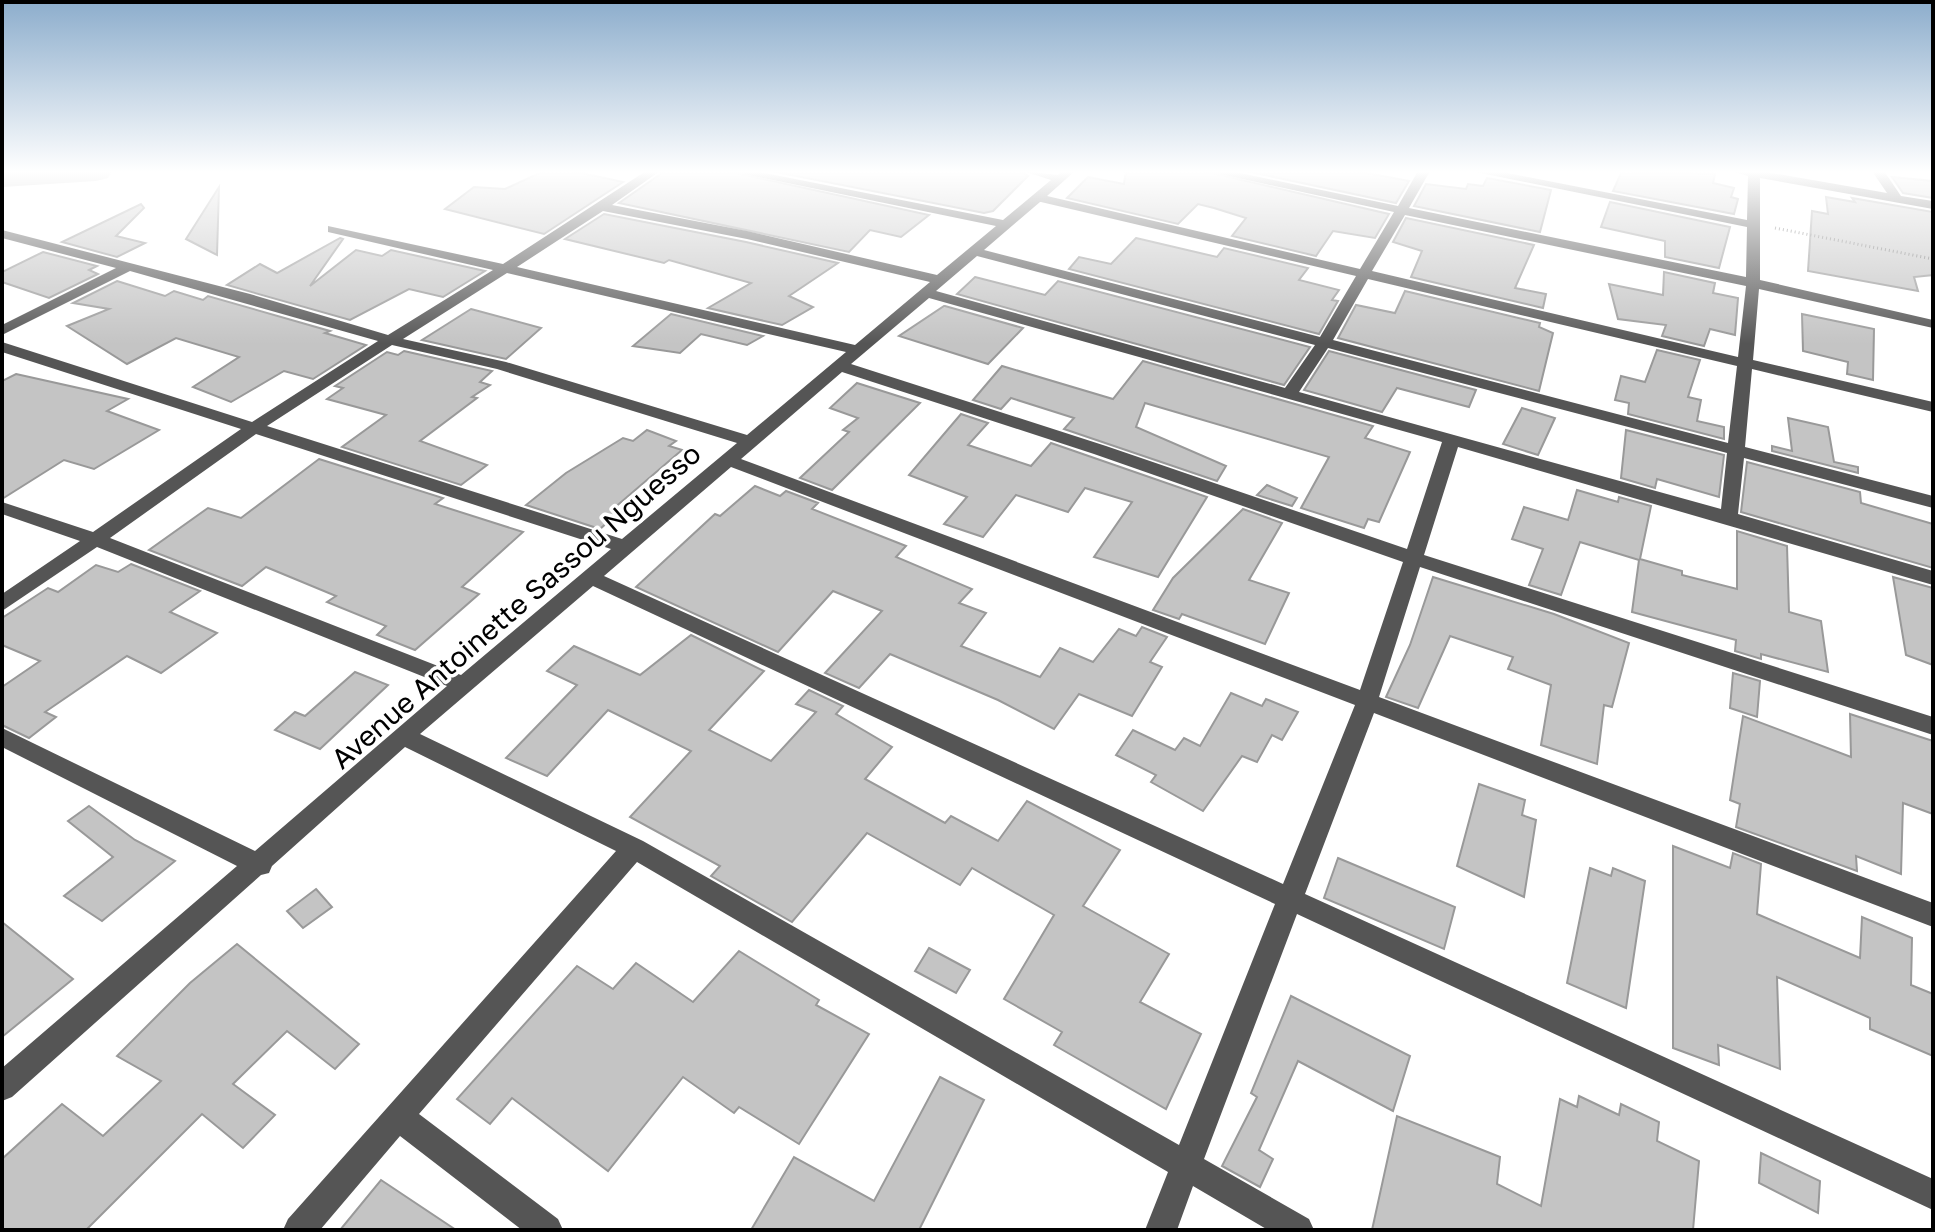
<svg xmlns="http://www.w3.org/2000/svg" width="1935" height="1232" font-family="'Golos Text',sans-serif">
	<style>
		.lines { fill: none; stroke-linecap: round; stroke-linejoin: round }
		.river { fill: #a3a3a3; fill-rule: evenodd }
		.building { fill: #c4c4c4; stroke: #999; stroke-width: 2 }
		.path { stroke: #777; stroke-width: 3; stroke-dasharray: 1 3; stroke-linecap: butt }
		.minor { fill: #555; fill-rule: evenodd }
		.labels { text-anchor: middle; stroke-width: 7; stroke-linejoin: round; paint-order: stroke }
		.street-label { font-size: 28px; fill: #000; stroke: #fff }
	</style>
	<rect width="100%" height="100%" fill="#fff"/>
	<g class="lines">
		<polygon class="river" points="2,171 112,171 108,178 96,181 2,187"/>
	</g>
	<g class="building">
		<polygon points="544,171 572,171 623,182 544,234 445,209 474,187 505,189"/>
		<polygon points="665,171 726,171 929,215 901,237 870,230 849,252 619,203"/>
		<polygon points="771,171 1020,171 1028,176 993,211 984,213"/>
		<polygon points="1126,171 1203,171 1389,214 1375,238 1333,231 1316,256 1232,236 1246,218 1214,208 1198,204 1178,224 1067,198 1088,177 1124,184"/>
		<polygon points="1246,171 1356,171 1409,181 1396,203"/>
		<polygon points="1622,171 1715,174 1713,183 1734,188 1731,197 1738,199 1734,214 1613,191"/>
		<polygon points="1892,177 1933,181 1933,198 1903,193"/>
		<polygon points="1487,178 1551,190 1540,232 1414,206 1426,184 1466,189 1468,184 1483,186"/>
		<polygon points="219,187 217,255 186,239"/>
		<polygon points="1826,197 1855,202 1852,198 1933,212 1933,275 1914,277 1918,291 1808,271 1812,211 1828,214"/>
		<polygon points="1610,202 1730,227 1719,268 1665,257 1665,241 1601,227"/>
		<polygon points="141,204 144,208 116,236 145,243 117,257 62,242"/>
		<polygon points="604,214 746,242 838,263 789,296 813,307 782,325 708,308 751,283 669,260 664,263 565,239"/>
		<polygon points="1406,218 1534,245 1515,288 1546,294 1543,308 1411,277 1422,251 1393,242"/>
		<polygon points="340,238 343,239 310,286 356,250 382,256 391,250 485,271 443,297 409,289 350,320 227,285 260,264 277,273"/>
		<polygon points="1136,238 1217,257 1224,248 1308,268 1299,280 1339,290 1332,300 1338,301 1319,334 1069,269 1079,257 1111,264"/>
		<polygon points="43,252 97,266 89,270 98,274 49,298 2,282 2,272"/>
		<polygon points="1664,272 1715,283 1713,293 1738,298 1735,335 1710,329 1704,346 1662,336 1666,325 1618,319 1609,284 1663,295"/>
		<polygon points="975,277 1045,295 1058,281 1310,347 1284,385 957,294"/>
		<polygon points="117,281 165,296 174,291 203,300 208,296 330,331 325,333 366,345 313,379 284,371 231,402 193,387 239,357 176,338 127,364 67,326 109,309 73,303"/>
		<polygon points="1405,291 1540,323 1539,327 1553,333 1539,391 1338,338 1356,305 1395,313"/>
		<polygon points="944,306 945,306 1023,328 988,364 899,336"/>
		<polygon points="471,309 541,328 506,359 422,340"/>
		<polygon points="671,314 763,336 747,345 701,334 680,353 633,346"/>
		<polygon points="1802,314 1874,329 1873,380 1847,374 1848,362 1803,351"/>
		<polygon points="1657,350 1700,360 1688,397 1701,400 1697,421 1724,427 1724,439 1628,414 1629,403 1615,400 1621,376 1645,382"/>
		<polygon points="404,351 492,371 480,382 490,385 472,397 477,398 420,441 487,465 461,485 342,447 386,415 327,399 343,388 335,386 387,352 398,355"/>
		<polygon points="1329,351 1476,390 1469,407 1397,388 1382,412 1304,390"/>
		<polygon points="1143,361 1373,426 1365,438 1410,452 1379,522 1368,519 1364,528 1301,508 1329,457 1145,403 1136,427 1226,466 1217,481 1064,429 1074,418 1011,398 1001,409 973,400 1002,366 1113,399"/>
		<polygon points="16,374 128,399 107,411 159,430 94,469 64,460 2,499 2,381"/>
		<polygon points="857,383 920,403 832,490 800,478 849,432 843,430 858,418 830,408"/>
		<polygon points="1522,408 1555,418 1538,455 1503,444"/>
		<polygon points="961,414 988,423 968,445 1031,466 1051,443 1207,497 1158,577 1094,557 1132,502 1085,488 1068,512 1016,495 983,537 944,524 967,497 909,475"/>
		<polygon points="1788,418 1828,427 1834,462 1858,467 1858,473 1772,451 1772,446 1792,451"/>
		<polygon points="647,430 676,441 669,446 682,450 613,509 620,511 600,529 526,505 566,473 623,438 633,441"/>
		<polygon points="1626,430 1724,455 1719,497 1657,479 1655,488 1621,478"/>
		<polygon points="319,459 443,498 435,504 523,532 462,587 479,594 415,650 377,635 386,626 327,602 336,596 266,567 242,586 149,550 208,508 241,518"/>
		<polygon points="1747,462 1860,492 1861,503 1933,524 1933,568 1741,512"/>
		<polygon points="1267,485 1297,498 1292,506 1257,495"/>
		<polygon points="755,486 780,496 786,491 818,503 812,509 906,546 896,557 972,589 959,603 986,613 961,646 1040,677 1060,648 1093,662 1119,629 1136,636 1142,627 1167,637 1150,662 1162,667 1132,716 1079,694 1054,729 998,700 890,654 859,688 825,673 882,611 833,591 778,652 636,587 715,514 720,516"/>
		<polygon points="1577,490 1618,502 1619,497 1651,506 1640,559 1682,571 1682,575 1737,589 1737,531 1787,546 1789,612 1821,621 1828,672 1761,654 1761,659 1735,651 1736,640 1632,612 1639,560 1580,542 1561,595 1529,585 1543,549 1512,539 1524,507 1568,520"/>
		<polygon points="1243,509 1282,523 1249,580 1289,593 1265,644 1182,614 1179,619 1153,610 1173,578"/>
		<polygon points="131,564 200,591 170,612 217,633 161,673 127,656 45,712 56,717 29,738 2,725 2,687 40,661 2,645 2,618 48,588 58,592 96,565 118,572"/>
		<polygon points="1433,577 1554,614 1629,643 1612,707 1604,705 1597,764 1541,745 1551,685 1508,669 1513,657 1450,636 1418,708 1386,697 1410,645"/>
		<polygon points="1893,577 1933,588 1933,665 1906,655"/>
		<polygon points="691,635 764,671 709,730 771,761 816,712 796,704 809,690 843,706 836,714 892,747 865,779 945,823 951,816 998,841 1027,801 1120,850 1083,906 1169,954 1140,1002 1201,1034 1166,1109 1054,1045 1062,1032 1004,999 1054,915 972,868 960,885 867,833 792,922 711,876 720,866 630,817 691,751 608,710 547,776 506,758 577,685 547,671 574,646 640,675"/>
		<polygon points="355,672 388,685 320,749 275,730 295,712 305,716"/>
		<polygon points="1733,673 1760,681 1757,717 1730,708"/>
		<polygon points="1231,693 1262,706 1266,699 1298,712 1282,740 1272,735 1257,762 1242,756 1203,811 1151,782 1156,775 1116,755 1133,730 1175,750 1184,738 1200,746"/>
		<polygon points="1850,714 1933,741 1933,814 1903,803 1901,874 1856,856 1857,871 1736,827 1740,804 1730,800 1743,716 1851,757"/>
		<polygon points="1479,784 1525,800 1522,815 1536,820 1524,897 1457,866"/>
		<polygon points="89,806 135,840 175,861 102,921 64,896 113,857 68,821"/>
		<polygon points="1673,846 1730,868 1733,853 1761,864 1757,914 1860,958 1862,917 1912,938 1911,985 1933,994 1933,1056 1870,1029 1870,1018 1777,977 1780,1069 1718,1045 1719,1065 1673,1048"/>
		<polygon points="1338,858 1455,907 1444,949 1324,898"/>
		<polygon points="1590,868 1611,876 1613,868 1645,881 1626,1008 1567,983"/>
		<polygon points="316,889 332,907 303,928 287,911"/>
		<polygon points="2,922 73,979 2,1037"/>
		<polygon points="237,944 359,1044 335,1069 287,1031 233,1084 275,1115 243,1148 202,1114 86,1230 2,1230 2,1159 62,1104 103,1136 161,1081 117,1056 190,983"/>
		<polygon points="929,948 970,970 956,993 915,971"/>
		<polygon points="739,951 819,1000 816,1005 869,1034 799,1144 739,1107 734,1113 683,1077 608,1171 512,1098 490,1124 457,1099 577,966 613,989 636,963 693,1002"/>
		<polygon points="1291,996 1410,1056 1393,1111 1298,1061 1259,1150 1273,1159 1260,1187 1222,1166 1257,1097 1251,1093"/>
		<polygon points="940,1077 984,1100 919,1230 751,1230 794,1157 874,1201"/>
		<polygon points="1579,1096 1619,1115 1621,1104 1659,1122 1657,1141 1699,1161 1693,1230 1372,1230 1397,1116 1500,1157 1497,1184 1541,1206 1560,1099 1577,1107"/>
		<polygon points="1761,1153 1820,1181 1818,1213 1759,1183"/>
		<polygon points="381,1180 456,1230 340,1230"/>
	</g>
	<g class="lines">
		<polyline class="path" points="1775,228 1933,259"/>
		<path class="minor" d="M646,171H660L612,205L747,231L937,275L996,226L729,171H754L1003,220L1051,180L1023,171L1058,175L1062,171H1075L1047,196L1360,269L1394,212L1206,171H1230L1398,206L1418,171H1430L1409,208L1746,277L1747,227L1471,171H1497L1747,220L1748,176L1732,171H1760L1887,193L1872,171H1884L1901,196L1933,201V209L1760,178V280L1933,320V328L1759,289L1753,360L1933,402V412L1752,369L1745,447L1933,496V508L1744,458L1738,514L1933,571V585L1458,447L1424,555L1933,717V735L1420,567L1379,697L1933,903V927L1374,713L1305,894L1933,1179V1210L1297,914L1204,1159L1309,1219L1314,1230H1268L1193,1186L1177,1230H1145L1168,1172L637,862L419,1114L558,1219L563,1230H522L400,1136L320,1230H283L288,1219L616,851L405,747L272,866L269,873L261,875L12,1097L2,1101V1068L237,866L2,747V728L255,851L447,686L97,547L2,611V594L80,541L2,514V502L93,532L241,429L2,352V342L252,422L378,341L130,271L2,335V325L116,268L2,238V230L250,294L388,335L493,270L328,232V226L503,264ZM1040,202H1041L1356,276L1320,337L984,250ZM603,211L747,239L930,282L855,345L517,267ZM1405,215L1746,286L1738,357L1372,271ZM977,256L1315,345L1285,388L936,291ZM507,273L846,352L747,435L506,362L403,339ZM1368,279L1737,366L1728,443L1333,340ZM929,298L1442,442L1407,549L1106,446L851,364ZM392,345L497,369L737,443L622,539L267,426ZM1328,348L1727,453L1721,509L1299,392ZM842,372L1094,454L1403,562L1360,690L741,459ZM256,434L611,549L461,675L110,538ZM731,467L1355,705L1283,884L604,576ZM593,586L1275,904L1179,1145L643,841L420,734Z"/>
	</g>
	<linearGradient id="sky" x2="0" y2="1"><stop stop-color="#8cadcc"/><stop offset="0.5" stop-color="#fff"/><stop offset="1" stop-color="#fff" stop-opacity="0"/></linearGradient>
	<rect width="1935" height="344" fill="url(#sky)"/>
	<g class="labels">
		<g class="street-label">
			<text transform="translate(516 606) rotate(-41)" y="10">Avenue Antoinette Sassou Nguesso</text>
		</g>
	</g>
	<rect width="1935" height="1232" fill="none" stroke="#000000" stroke-width="8"/>
</svg>
